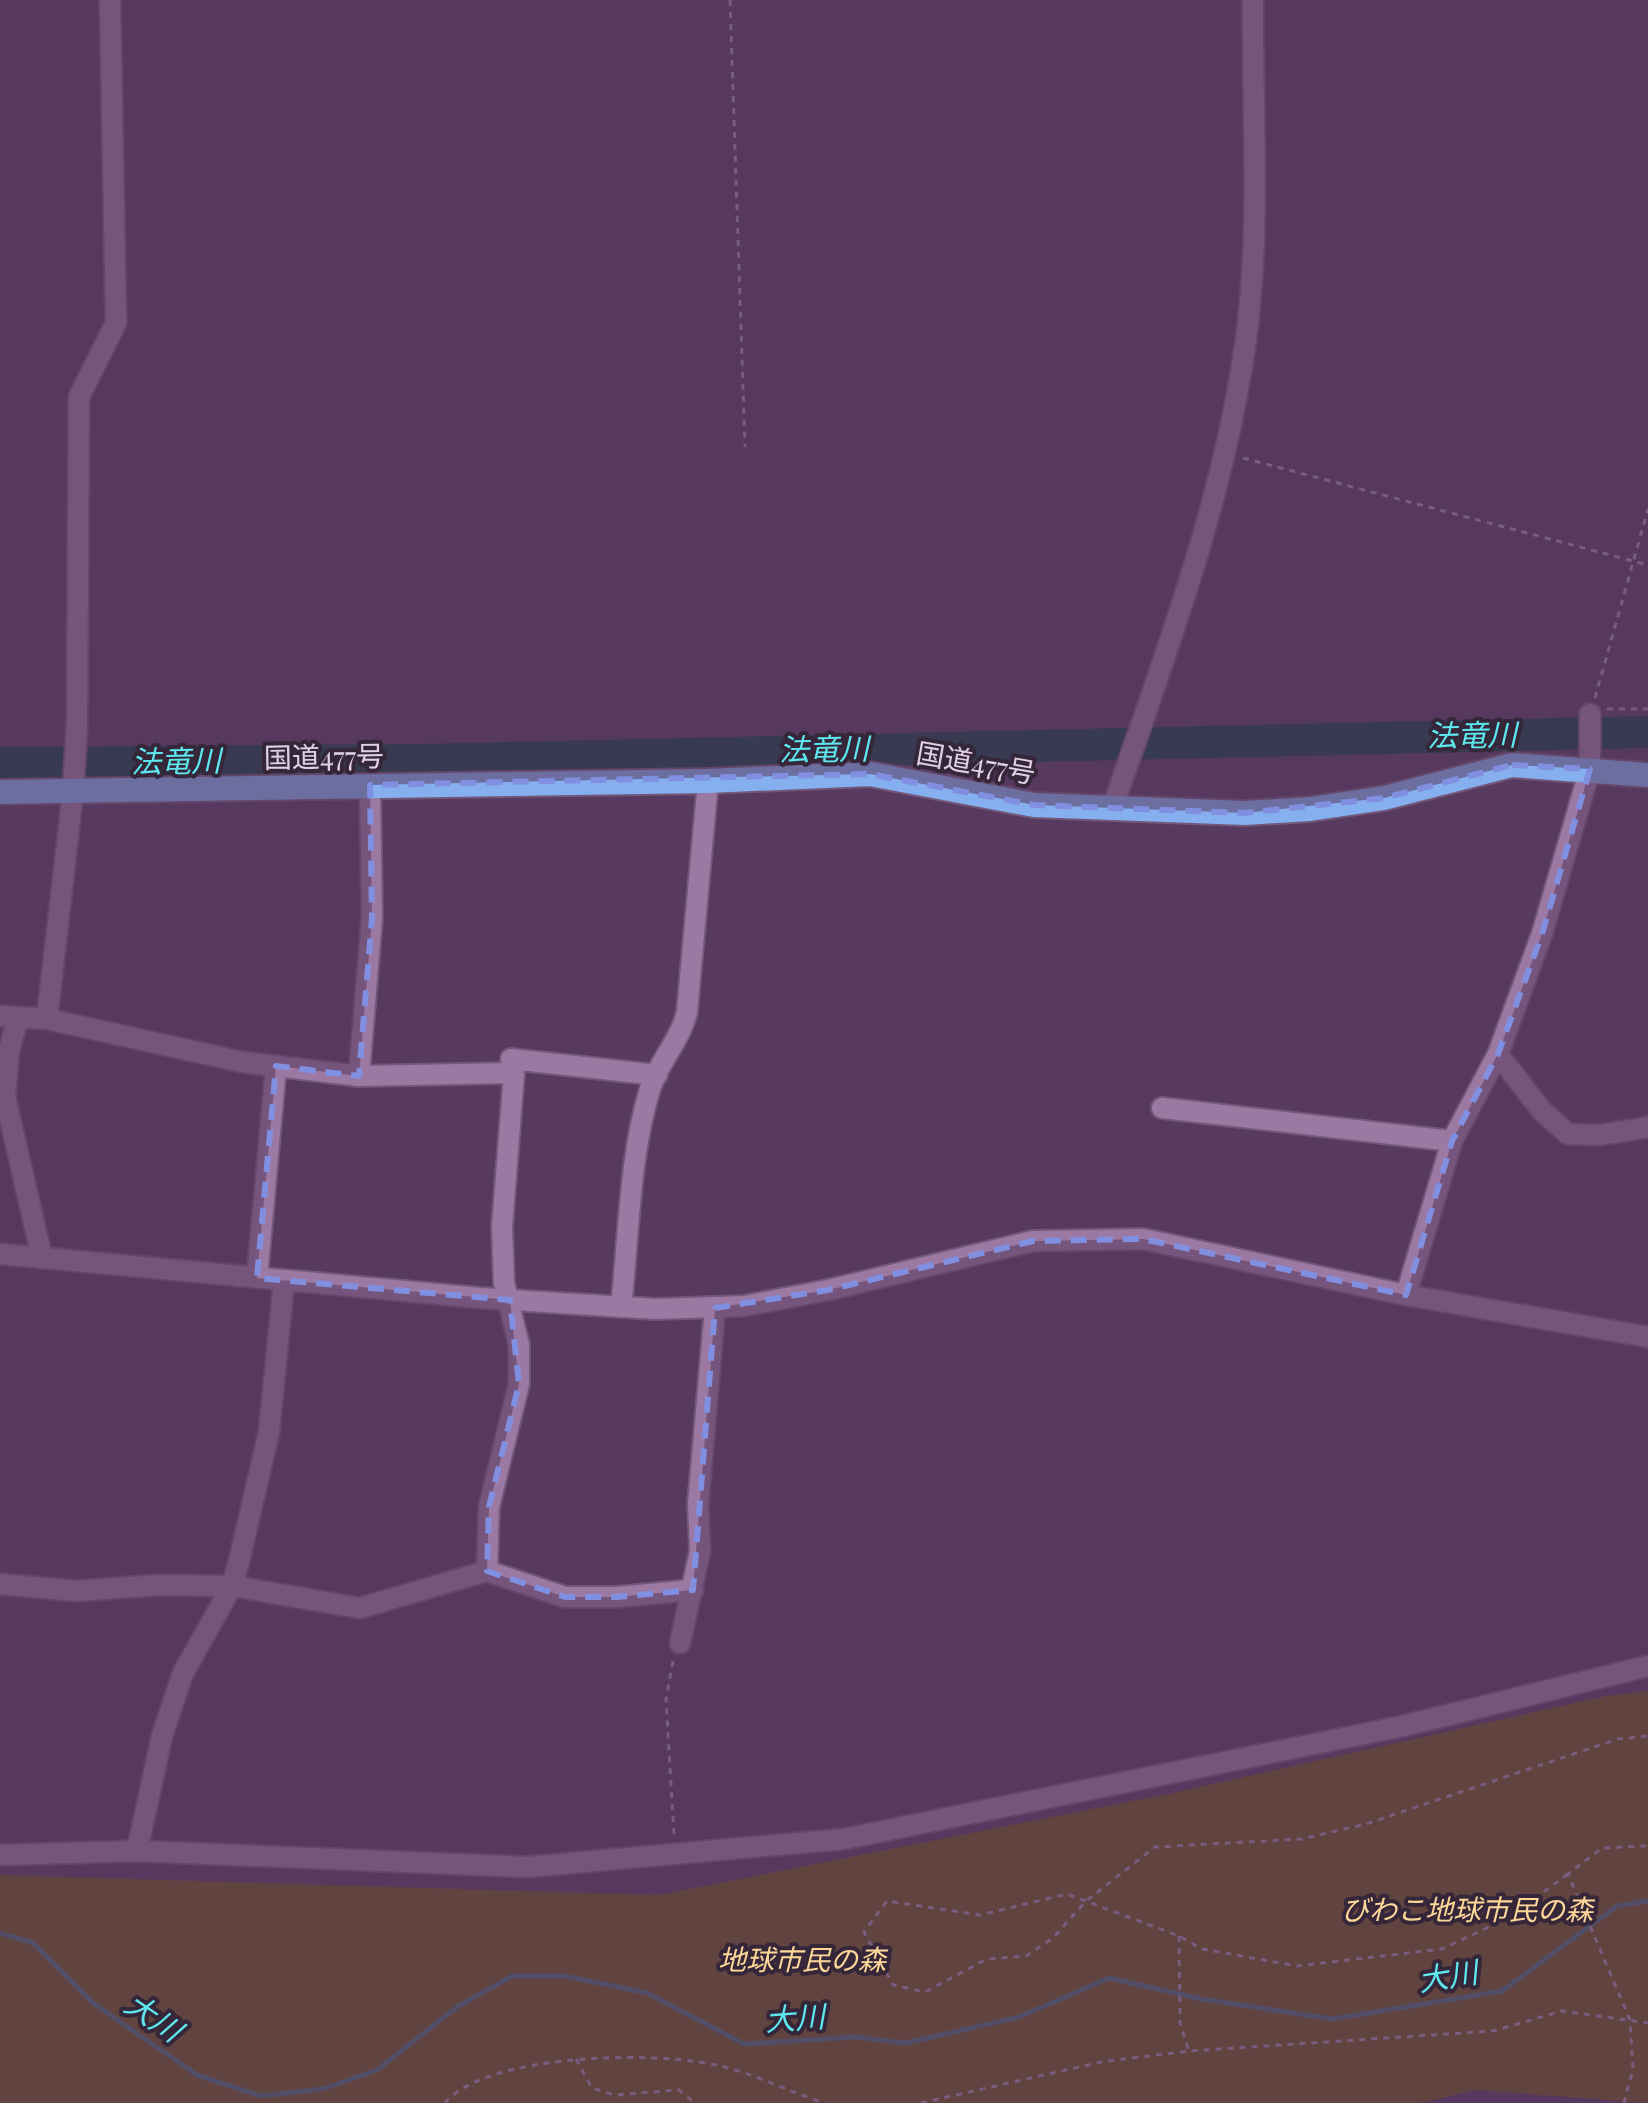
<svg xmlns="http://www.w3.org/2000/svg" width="1648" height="2103" font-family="'Playfair Display','Noto Sans JP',serif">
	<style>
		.green { fill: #6e501a }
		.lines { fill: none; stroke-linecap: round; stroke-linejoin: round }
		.stream { stroke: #4f6971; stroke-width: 5 }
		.river { stroke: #103d3f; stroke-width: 32 }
		.street-casing { stroke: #725878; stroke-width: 24 }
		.secondary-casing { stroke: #725878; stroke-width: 24 }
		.highway-casing { stroke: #725878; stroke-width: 28 }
		.path { stroke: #a189a7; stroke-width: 3; stroke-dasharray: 6 6; stroke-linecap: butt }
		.street { stroke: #9b79a3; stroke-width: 20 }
		.secondary { stroke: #9b79a3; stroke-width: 20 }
		.highway { stroke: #86aff0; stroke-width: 24 }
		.marked { fill: none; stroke: #808fe0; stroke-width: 6; stroke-dasharray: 16 10; stroke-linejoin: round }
		.labels { text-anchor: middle; stroke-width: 8; stroke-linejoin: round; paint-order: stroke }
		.street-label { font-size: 28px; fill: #e2d0e7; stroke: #352739 }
		.park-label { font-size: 28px; font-style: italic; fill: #fdd798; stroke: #352739 }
		.water-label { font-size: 30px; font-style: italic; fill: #5de9ef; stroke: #352739 }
	</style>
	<rect width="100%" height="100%" fill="#58395f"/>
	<polygon class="green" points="1648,1691 1648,2103 1475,2090 1421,2103 0,2103 0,1875 659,1895 1173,1793 1606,1696"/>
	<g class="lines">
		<polyline class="stream" points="0,1933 33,1943 93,2003 197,2075 261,2096 323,2089 377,2070 457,2007 512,1976 565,1976 647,1993 744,2044 856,2037 906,2043 1019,2017 1109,1978 1201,1999 1333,2019 1502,1991 1617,1906 1648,1901"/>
		<polyline class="river" points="0,763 421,760 1648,732"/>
		<defs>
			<g id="street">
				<polyline points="0,1016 47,1019 242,1062 359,1076 372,918 370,785"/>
				<polyline points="18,1018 9,1050 5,1097 42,1258"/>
				<polyline points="47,1019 73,792 77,724 79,397 116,323 110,0"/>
				<polyline points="1498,1054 1542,1111 1568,1134 1600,1135 1648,1127"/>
				<polyline points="359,1076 514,1073"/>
				<polyline points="1162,1108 1452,1141"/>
				<polyline points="0,1254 481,1298 656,1309 744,1306 828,1290 1033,1241 1143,1239 1406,1295 1648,1337"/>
				<polyline points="257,1278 276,1066"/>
				<polyline points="1406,1295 1452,1141 1498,1054 1542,934 1590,769 1590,714"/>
				<path d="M621,1307C629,1236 629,1157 650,1089C659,1061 680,1041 687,1012L708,781"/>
				<polyline points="487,1571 489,1507 519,1384 519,1345 504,1283 502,1227 514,1073 511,1059 657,1075"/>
				<polyline points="0,1584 76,1591 160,1585 232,1586 360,1608 487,1571 565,1597 616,1597 693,1590"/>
				<polyline points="680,1643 700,1551 698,1504 715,1308"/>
				<polyline points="137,1851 162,1736 183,1673 232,1586 239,1561 269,1432 284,1281"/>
				<polyline points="0,1855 137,1851 527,1867 844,1839 1403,1726 1648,1666"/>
			</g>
			<path id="secondary" d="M1112,809C1165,656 1224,500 1246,339C1261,228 1252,112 1253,0"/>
			<polyline id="highway" points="0,792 708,781 870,774 1034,805 1245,813 1310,809 1384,798 1512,765 1648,775"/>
		</defs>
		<use href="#street" class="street-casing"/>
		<use href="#secondary" class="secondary-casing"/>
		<use href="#highway" class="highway-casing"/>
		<g class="path">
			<polyline points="730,0 745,447"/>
			<polyline points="1243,458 1648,565"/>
			<polyline points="1595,698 1648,509"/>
			<polyline points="1607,709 1648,709"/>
			<polyline points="673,1661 666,1699 674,1836"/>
			<polyline points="1568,1874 1508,1918 1442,1949 1297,1966 1202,1949 1179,1936 1067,1894 980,1915 887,1901 864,1932 893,1985 925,1992 987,1959 1026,1956 1053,1938 1086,1901 1155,1847 1302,1839 1366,1824 1618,1739 1648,1736"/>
			<polyline points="1179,1936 1180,2023 1189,2051"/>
			<polyline points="576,2059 592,2088 614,2095 679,2090 695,2103"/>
			<path d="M445,2103C487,2053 655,2051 716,2065C753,2073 789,2092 825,2103"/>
			<polyline points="921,2103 1101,2062 1189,2051 1493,2031 1562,2011 1648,2023"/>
			<polyline points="1624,2103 1633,2069 1630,2020 1568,1874 1602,1848 1648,1846"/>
		</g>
		<use href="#street" class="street"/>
		<use href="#secondary" class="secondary"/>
		<use href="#highway" class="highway"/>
	</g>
	<path d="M0 0H1648V2103H0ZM1512,765L1590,769L1542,934L1498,1054L1452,1141L1406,1295L1143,1239L1033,1241L828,1290L715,1308L693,1590L616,1597H565L487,1571L489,1507L519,1384L510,1300L257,1278L276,1066L359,1076L372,918L370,785L870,774L1034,805L1245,813L1384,798Z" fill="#58395f" fill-opacity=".55" fill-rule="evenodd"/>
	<path class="marked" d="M1512,765L1590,769L1542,934L1498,1054L1452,1141L1406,1295L1143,1239L1033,1241L828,1290L715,1308L693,1590L616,1597H565L487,1571L489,1507L519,1384L510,1300L257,1278L276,1066L359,1076L372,918L370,785L870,774L1034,805L1245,813L1384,798Z"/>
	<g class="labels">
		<g class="street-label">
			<text transform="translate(324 757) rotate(-1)" y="10">国道477号</text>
			<text transform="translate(976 763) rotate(10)" y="10">国道477号</text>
		</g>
		<g class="park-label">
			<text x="1467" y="1920">びわこ地球市民の森</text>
			<text x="802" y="1970">地球市民の森</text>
		</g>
		<g class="water-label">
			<text transform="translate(1472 736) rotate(-1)" y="10">法竜川</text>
			<text transform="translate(824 750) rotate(-1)" y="10">法竜川</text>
			<text transform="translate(176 762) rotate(-1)" y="10">法竜川</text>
			<text transform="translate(1448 1977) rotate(-9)" y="10">大川</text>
			<text transform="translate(153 2018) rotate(34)" y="10">大川</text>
			<text transform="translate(795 2019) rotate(-4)" y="10">大川</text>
		</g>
	</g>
</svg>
